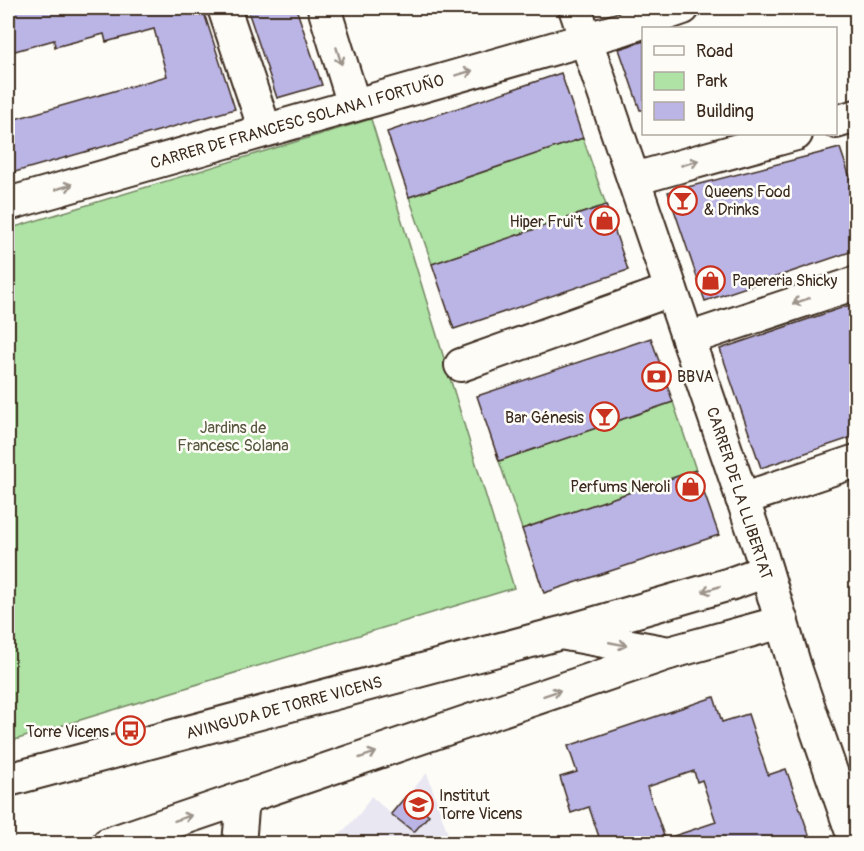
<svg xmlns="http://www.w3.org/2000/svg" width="864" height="851" font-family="Pangolin,sans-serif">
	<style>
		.built { fill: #e9e7f2 }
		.green { fill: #aee3a5; stroke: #748662; stroke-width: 1.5 }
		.building { fill: #bbb5e6; stroke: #3b2a1e; stroke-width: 1.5; fill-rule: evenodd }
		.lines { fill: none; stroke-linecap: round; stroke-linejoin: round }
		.minor-casing { stroke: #3b2a1e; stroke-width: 36 }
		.minor { stroke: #fdfcf7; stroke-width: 32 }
		.oneway { stroke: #9c938a }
		.labels { text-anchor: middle; stroke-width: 5; stroke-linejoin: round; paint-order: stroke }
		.street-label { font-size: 16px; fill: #3b2a1e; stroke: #fdfcf7 }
		.poi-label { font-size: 16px; fill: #3b2a1e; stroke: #fdfcf7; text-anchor: start }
		.park-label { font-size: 16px; fill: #585840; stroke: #fdfcf7 }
	</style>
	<rect width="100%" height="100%" fill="#fdfcf7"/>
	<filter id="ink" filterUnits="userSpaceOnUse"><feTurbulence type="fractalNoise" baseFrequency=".0167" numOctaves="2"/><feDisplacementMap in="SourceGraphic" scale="12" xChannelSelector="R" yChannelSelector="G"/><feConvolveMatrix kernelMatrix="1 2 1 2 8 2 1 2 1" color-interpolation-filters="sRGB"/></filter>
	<g filter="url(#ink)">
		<polygon class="built" points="427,773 451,843 331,844 361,812 371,796 391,814"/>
		<g class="green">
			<polygon points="371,119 514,588 8,742 8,229"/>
			<polygon points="583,138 606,205 432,264 409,197"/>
			<polygon points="673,402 696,470 522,529 499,461"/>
		</g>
		<g class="building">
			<polygon points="8,8 206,8 207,15 205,16 235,109 8,174 8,121 167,76 154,29 106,42 104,34 55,47 54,40 8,53"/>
			<polygon points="247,8 296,8 322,85 277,98"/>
			<polygon points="644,41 644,110 640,110 619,49"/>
			<polygon points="561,73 583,138 409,197 387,132"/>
			<polygon points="840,148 856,195 856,250 705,301 668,192"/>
			<polygon points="606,205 628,270 454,329 432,264"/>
			<polygon points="856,303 856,436 761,468 720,349"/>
			<polygon points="651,338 673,402 499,461 477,396"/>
			<polygon points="696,470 719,535 544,593 522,529"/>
			<path d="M714,697L722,722L748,714L768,775L786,769L812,843H601L589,807L571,813L560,777L577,772L568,746ZM694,771L697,782L702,780L716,822L665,839L647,787Z"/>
			<polygon points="406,796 429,815 414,832 391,814"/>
		</g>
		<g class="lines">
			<defs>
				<g id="minor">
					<polyline points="224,8 265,130"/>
					<polyline points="324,8 354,105"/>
					<polyline points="575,8 760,550 796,670 856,844"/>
					<polyline points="836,122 856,116"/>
					<polyline points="634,179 796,134"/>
					<polyline points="8,204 622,29 683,8"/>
					<polyline points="688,339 856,283"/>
					<polyline points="461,365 671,290"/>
					<polyline points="742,499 856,461"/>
					<polyline points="566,634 669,653 782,622"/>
					<polyline points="8,780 561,633 730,584 766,571"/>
					<polyline points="108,844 669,653"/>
					<polyline points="239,844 243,798"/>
				</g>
			</defs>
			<use href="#minor" class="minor-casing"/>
			<use href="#minor" class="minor"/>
		</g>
		<defs><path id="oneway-shaft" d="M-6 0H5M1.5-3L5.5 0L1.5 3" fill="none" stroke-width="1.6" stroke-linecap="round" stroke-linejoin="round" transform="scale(1.5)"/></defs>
		<g class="oneway">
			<use href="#oneway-shaft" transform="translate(339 56) rotate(73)"/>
			<use href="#oneway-shaft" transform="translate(464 73) rotate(-16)"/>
			<use href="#oneway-shaft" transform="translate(690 163) rotate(-16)"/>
			<use href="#oneway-shaft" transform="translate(64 187) rotate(-16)"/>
			<use href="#oneway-shaft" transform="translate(801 301) rotate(162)"/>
			<use href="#oneway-shaft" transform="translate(711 589) rotate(164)"/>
			<use href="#oneway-shaft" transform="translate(618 644) rotate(11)"/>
			<use href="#oneway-shaft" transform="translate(552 693) rotate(-19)"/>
			<use href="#oneway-shaft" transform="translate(368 755) rotate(-19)"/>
			<use href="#oneway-shaft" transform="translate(183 818) rotate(-19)"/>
		</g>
	</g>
	<defs>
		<symbol id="bar-ring" viewBox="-11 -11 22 22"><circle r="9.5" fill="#fdfcf7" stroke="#c8321e" stroke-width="1.5"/><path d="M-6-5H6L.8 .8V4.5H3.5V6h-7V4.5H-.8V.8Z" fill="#c8321e"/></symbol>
		<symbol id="shop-ring" viewBox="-11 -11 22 22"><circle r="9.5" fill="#fdfcf7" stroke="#c8321e" stroke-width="1.5"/><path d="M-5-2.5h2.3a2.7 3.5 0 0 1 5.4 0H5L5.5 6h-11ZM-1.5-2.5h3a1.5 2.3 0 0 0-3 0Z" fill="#c8321e"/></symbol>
		<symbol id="bank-ring" viewBox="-11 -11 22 22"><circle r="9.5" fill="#fdfcf7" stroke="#c8321e" stroke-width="1.5"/><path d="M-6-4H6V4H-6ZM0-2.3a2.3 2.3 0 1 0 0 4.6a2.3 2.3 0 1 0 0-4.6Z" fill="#c8321e"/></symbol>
		<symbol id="bus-ring" viewBox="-11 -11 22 22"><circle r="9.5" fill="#fdfcf7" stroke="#c8321e" stroke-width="1.5"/><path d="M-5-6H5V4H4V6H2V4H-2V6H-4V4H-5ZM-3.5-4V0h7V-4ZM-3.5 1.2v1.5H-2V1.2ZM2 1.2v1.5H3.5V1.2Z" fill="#c8321e"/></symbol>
		<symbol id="school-ring" viewBox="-11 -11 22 22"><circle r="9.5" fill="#fdfcf7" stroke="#c8321e" stroke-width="1.5"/><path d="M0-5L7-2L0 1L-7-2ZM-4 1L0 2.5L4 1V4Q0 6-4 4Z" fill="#c8321e"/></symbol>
	</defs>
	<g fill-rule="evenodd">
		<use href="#bar-ring" x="666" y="184" width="33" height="33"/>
		<use href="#shop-ring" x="588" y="204" width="33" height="33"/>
		<use href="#shop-ring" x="694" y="264" width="33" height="33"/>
		<use href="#bank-ring" x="640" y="360" width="33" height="33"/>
		<use href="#bar-ring" x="588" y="400" width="33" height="33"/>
		<use href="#shop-ring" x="674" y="470" width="33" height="33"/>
		<use href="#bus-ring" x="114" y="714" width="33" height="33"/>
		<use href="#school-ring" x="402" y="788" width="33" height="33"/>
	</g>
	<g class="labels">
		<g class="street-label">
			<text transform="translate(297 121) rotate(-16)" y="6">CARRER DE FRANCESC SOLANA I FORTUÑO</text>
			<text transform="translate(740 493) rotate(72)" y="6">CARRER DE LA LLIBERTAT</text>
			<text transform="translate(284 707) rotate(-15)" y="6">AVINGUDA DE TORRE VICENS</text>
		</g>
		<g class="poi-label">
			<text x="704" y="197">Queens Food<tspan x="704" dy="18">&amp; Drinks</tspan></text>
			<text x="583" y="227" text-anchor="end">Hiper Frui't</text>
			<text x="732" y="286">Papereria Shicky</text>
			<text x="677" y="382">BBVA</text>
			<text x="584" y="423" text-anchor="end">Bar Génesis</text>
			<text x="670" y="492" text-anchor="end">Perfums Neroli</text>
			<text x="109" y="737" text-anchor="end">Torre Vicens</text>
			<text x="439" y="801">Institut<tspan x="439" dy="18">Torre Vicens</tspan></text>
		</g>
		<g class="park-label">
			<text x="233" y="433">Jardins de<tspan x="233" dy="18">Francesc Solana</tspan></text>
		</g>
	</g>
	<rect width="864" height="851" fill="none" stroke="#fdfcf7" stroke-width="30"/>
	<rect x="15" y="15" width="834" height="821" fill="none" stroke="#3b2a1e" stroke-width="2" filter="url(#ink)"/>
	<rect x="642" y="27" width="195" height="108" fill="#fdfcf7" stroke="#afa8a0" stroke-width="1.5"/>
	<rect x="654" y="46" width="30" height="9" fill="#fdfcf7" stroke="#afa8a0" stroke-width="1.5"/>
	<text x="696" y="57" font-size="18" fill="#3b2a1e">Road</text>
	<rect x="654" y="72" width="30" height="18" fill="#aee3a5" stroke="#afa8a0" stroke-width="1.5"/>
	<text x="696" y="87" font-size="18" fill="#3b2a1e">Park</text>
	<rect x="654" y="102" width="30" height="18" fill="#bbb5e6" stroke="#afa8a0" stroke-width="1.5"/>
	<text x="696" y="117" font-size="18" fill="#3b2a1e">Building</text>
</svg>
